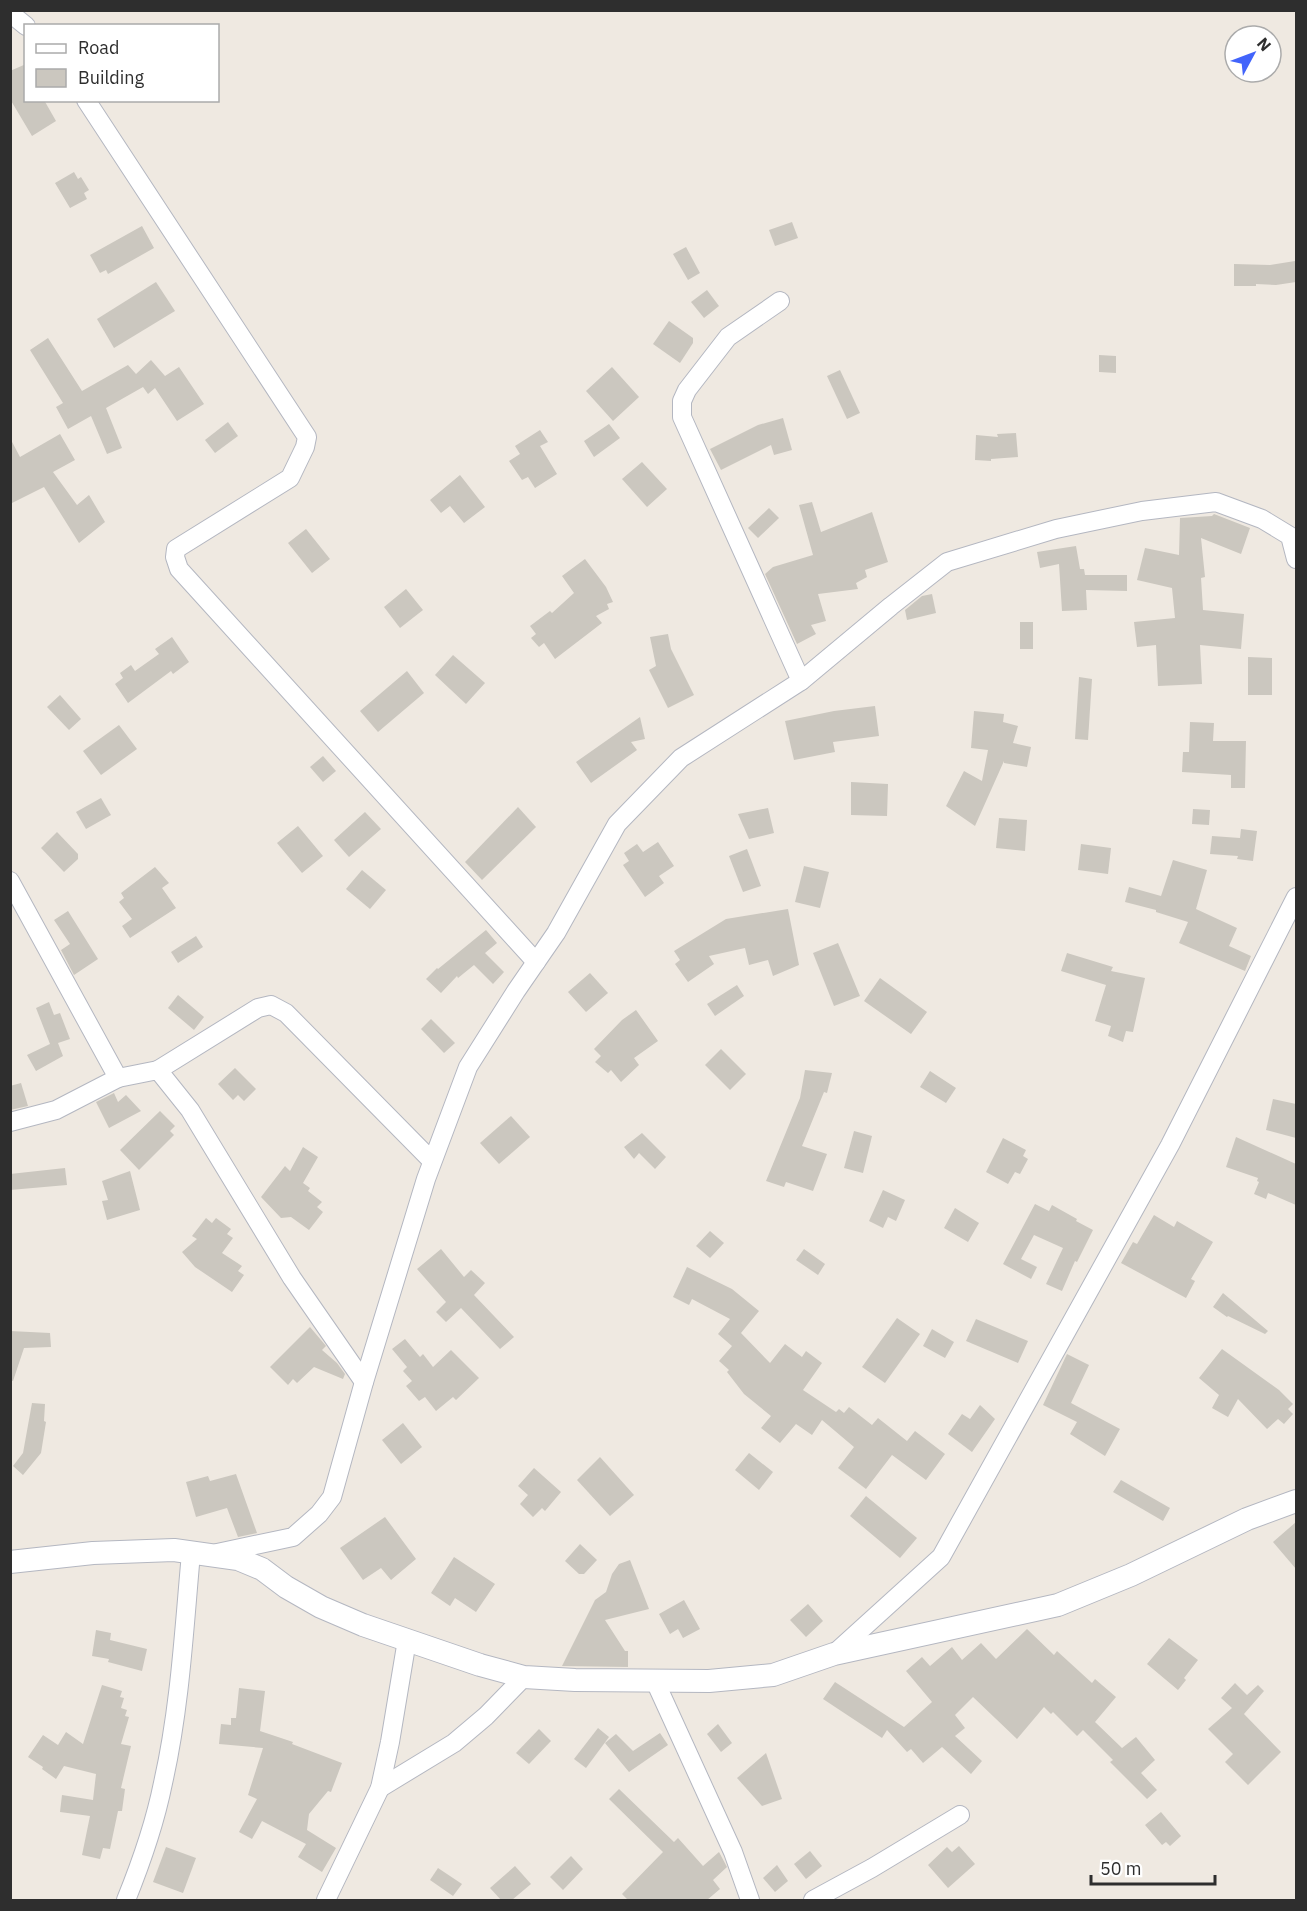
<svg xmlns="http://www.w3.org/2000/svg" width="1307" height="1911" font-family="'IBM Plex Sans',sans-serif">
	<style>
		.building { fill: #cbc7bf }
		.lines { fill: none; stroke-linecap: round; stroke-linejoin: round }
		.minor-casing { stroke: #b4b7c1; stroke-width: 20 }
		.tertiary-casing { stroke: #b4b7c1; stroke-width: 24 }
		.minor { stroke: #fff; stroke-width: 18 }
		.tertiary { stroke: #fff; stroke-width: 22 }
	</style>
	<rect width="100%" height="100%" fill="#efe9e1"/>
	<g class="building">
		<polygon points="26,64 26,100 44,100 56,121 32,136 10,99 10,71"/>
		<polygon points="74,172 78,179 81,177 89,190 84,193 87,199 70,208 55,183"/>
		<polygon points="792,222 798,238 775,246 769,230"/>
		<polygon points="142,226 154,248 108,274 106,270 100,273 90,255"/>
		<polygon points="686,247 700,273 688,280 673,254"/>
		<polygon points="1295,261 1296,282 1276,285 1256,284 1256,286 1234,286 1234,264 1270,265"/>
		<polygon points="156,282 175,311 114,348 97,319"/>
		<polygon points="707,290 719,306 704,318 691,302"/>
		<polygon points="669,321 693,338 693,343 680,363 653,344"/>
		<polygon points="48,338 82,391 128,365 136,374 151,360 165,376 179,367 204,404 177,421 155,388 148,394 143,387 106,408 122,448 107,454 91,416 68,429 56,407 63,403 30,350"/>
		<polygon points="1099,355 1116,356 1116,373 1099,372"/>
		<polygon points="612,367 639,397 613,421 586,391"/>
		<polygon points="840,370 860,413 847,419 827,376"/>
		<polygon points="783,418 792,450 774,455 771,445 721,470 710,449 758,425"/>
		<polygon points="228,422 238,436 215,453 205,440"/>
		<polygon points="609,424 620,438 594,457 584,441"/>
		<polygon points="540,430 548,442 540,446 557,474 535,488 528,477 522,480 509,461 520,454 515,446"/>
		<polygon points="1016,433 1018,457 991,459 991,461 975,460 976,435 998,437 997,434"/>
		<polygon points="60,434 75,460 53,472 77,505 89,495 105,522 79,543 44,487 10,504 10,438 20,457"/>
		<polygon points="642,462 667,489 647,507 622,479"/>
		<polygon points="460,475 485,507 464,523 450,506 441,513 430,500"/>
		<polygon points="812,502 821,532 872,512 888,562 865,570 867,577 856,583 858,589 818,594 826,621 811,625 816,634 797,644 765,574 773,567 813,555 799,505"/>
		<polygon points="769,508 779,518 758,538 748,528"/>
		<polygon points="1214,514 1250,528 1241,554 1201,538 1205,577 1201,578 1203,610 1244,614 1241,649 1200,645 1202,684 1158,686 1156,645 1137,647 1134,622 1175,618 1172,588 1137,580 1145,548 1179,555 1180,518 1212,516"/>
		<polygon points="306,529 330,559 312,573 288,543"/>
		<polygon points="1076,546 1080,569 1084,569 1085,575 1127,575 1127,591 1086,590 1087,610 1062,611 1059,564 1040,568 1037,552"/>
		<polygon points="585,559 606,587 613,602 607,604 609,609 596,616 602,623 555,659 544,643 539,647 531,638 536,634 530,626 550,611 552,613 574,593 562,576"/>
		<polygon points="406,589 423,610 400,628 384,607"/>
		<polygon points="932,594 936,613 907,620 905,610 922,596"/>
		<rect x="1020" y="622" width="13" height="27"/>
		<polygon points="668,634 671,649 694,695 668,708 649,670 656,666 650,637"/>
		<polygon points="172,637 189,662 173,674 171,671 128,703 115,684 123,678 120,673 131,665 135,671 159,654 155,649"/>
		<polygon points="453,655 485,683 466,704 435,675"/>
		<polygon points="1248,657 1272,658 1272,695 1248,695"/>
		<polygon points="407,671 424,693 378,732 360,711"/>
		<polygon points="1079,677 1092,679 1088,740 1075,739"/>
		<polygon points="60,695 81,719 69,730 47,707"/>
		<polygon points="875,706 879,736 833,742 835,752 794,760 785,721 834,711"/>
		<polygon points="974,711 1004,714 1003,722 1018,726 1013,743 1031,747 1027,767 1004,763 1004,761 975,826 946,806 964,771 982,781 988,750 971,748"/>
		<polygon points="640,717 645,739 631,742 637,750 591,783 576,762"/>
		<polygon points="1190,722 1214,723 1213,741 1246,741 1245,788 1231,788 1231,775 1182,772 1183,752 1189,752"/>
		<polygon points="119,725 137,749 101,775 83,751"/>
		<polygon points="323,756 336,771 323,782 310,767"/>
		<polygon points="851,782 888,784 887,816 851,815"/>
		<polygon points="101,798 111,815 86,829 76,812"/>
		<polygon points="518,807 536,827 482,880 465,862"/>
		<polygon points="768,808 774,833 749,839 738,814"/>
		<polygon points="1193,809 1210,810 1209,825 1192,824"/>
		<polygon points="365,812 381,829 349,857 334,840"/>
		<polygon points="999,818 1027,820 1025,851 996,848"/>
		<polygon points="298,826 323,856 302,873 277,843"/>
		<polygon points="1241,829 1257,831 1253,861 1237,859 1238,856 1210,854 1212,836 1240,838"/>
		<polygon points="57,832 78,854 78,859 64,872 41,848"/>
		<polygon points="658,842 674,866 659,876 664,883 645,897 623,865 629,861 624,853 637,844 643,852"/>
		<polygon points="1081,844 1111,848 1108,874 1078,870"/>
		<polygon points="747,849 761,886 743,892 729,856"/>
		<polygon points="1173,860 1207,870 1196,909 1237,928 1229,946 1251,956 1245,971 1179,943 1188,922 1156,912 1156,910 1125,902 1129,887 1161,896"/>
		<polygon points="804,866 829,872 820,908 795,902"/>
		<polygon points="155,867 169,883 162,888 176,908 130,938 122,926 132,919 119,902 124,898 121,893"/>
		<polygon points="362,870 386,890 370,909 346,889"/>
		<polygon points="788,909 799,965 773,976 768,960 749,965 745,948 709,956 714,964 688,982 675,964 680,960 674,951 726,919"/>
		<polygon points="68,911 98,959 74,975 61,950 70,944 54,920"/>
		<polygon points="486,930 497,943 485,953 504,972 493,984 474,965 458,978 457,976 441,993 426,979 437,968 438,969"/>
		<polygon points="196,936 203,947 178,963 171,952"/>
		<polygon points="838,943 860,996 834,1006 813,953"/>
		<polygon points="1067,953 1113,967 1111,971 1145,978 1133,1032 1126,1031 1123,1042 1108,1036 1111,1026 1095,1021 1106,985 1061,971"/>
		<polygon points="590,973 608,993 586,1012 568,992"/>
		<polygon points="880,978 927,1012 911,1034 864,1001"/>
		<polygon points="737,985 744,996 715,1016 707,1004"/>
		<polygon points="178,995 204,1017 194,1030 168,1008"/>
		<polygon points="49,1002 54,1015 60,1013 70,1039 58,1043 63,1056 36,1071 27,1055 50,1044 36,1008"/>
		<polygon points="636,1010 658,1041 634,1058 639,1065 621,1082 611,1070 608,1073 595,1062 601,1056 594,1049 622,1020"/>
		<polygon points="431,1019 455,1043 444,1053 421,1029"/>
		<polygon points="721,1049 746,1074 730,1090 705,1065"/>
		<polygon points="235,1068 256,1089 244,1101 238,1095 233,1100 218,1084"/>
		<polygon points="805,1070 832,1073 827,1093 824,1092 802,1146 827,1154 813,1191 786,1182 784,1187 766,1181 800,1098"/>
		<polygon points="930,1071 956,1088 946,1103 920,1087"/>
		<polygon points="21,1083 28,1106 10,1110 10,1086"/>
		<polygon points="114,1093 118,1102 126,1095 141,1111 109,1128 96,1102"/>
		<polygon points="1273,1099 1296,1104 1296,1138 1266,1130"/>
		<polygon points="160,1111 175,1126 170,1131 174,1135 139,1170 120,1150"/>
		<polygon points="511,1116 530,1137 499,1164 480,1143"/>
		<polygon points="854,1131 872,1136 863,1173 844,1168"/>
		<polygon points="642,1133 666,1157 655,1169 639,1153 634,1159 624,1147"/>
		<polygon points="1236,1137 1296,1164 1296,1205 1268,1193 1266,1199 1254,1194 1259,1182 1257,1181 1258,1178 1226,1167"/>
		<polygon points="1003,1138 1026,1150 1023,1156 1028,1159 1020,1174 1015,1172 1008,1184 986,1172"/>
		<polygon points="303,1147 318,1157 303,1183 310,1188 308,1191 322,1202 317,1207 323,1212 309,1230 291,1217 281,1218 261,1197 285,1166 290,1171"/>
		<polygon points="65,1168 67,1185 10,1190 10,1174"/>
		<polygon points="130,1171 140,1210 107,1220 102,1201 108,1200 102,1181"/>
		<polygon points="883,1190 905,1200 896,1221 888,1217 883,1228 869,1221"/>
		<polygon points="1035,1204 1049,1211 1052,1205 1077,1219 1076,1221 1093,1230 1077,1262 1075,1261 1062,1291 1046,1284 1063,1248 1034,1235 1021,1259 1037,1267 1031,1279 1003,1264"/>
		<polygon points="955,1208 979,1223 968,1242 944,1228"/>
		<polygon points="1154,1215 1174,1227 1177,1221 1213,1242 1191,1279 1195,1281 1186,1298 1121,1263 1133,1242 1137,1244"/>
		<polygon points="206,1218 212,1223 216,1218 231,1229 227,1234 233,1238 222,1253 242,1266 238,1271 244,1275 232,1292 195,1267 182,1252 197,1239 192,1236"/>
		<polygon points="710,1231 724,1243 710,1258 696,1246"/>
		<polygon points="441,1249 464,1277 471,1270 485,1283 474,1295 514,1337 500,1349 461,1308 446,1322 436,1312 446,1302 417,1269"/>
		<polygon points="804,1249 825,1264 818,1275 796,1260"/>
		<polygon points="687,1267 732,1289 759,1311 741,1333 770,1363 785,1344 802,1357 806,1351 822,1363 803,1390 836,1412 839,1409 844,1413 849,1407 872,1425 878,1418 907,1441 915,1431 945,1454 926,1480 892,1455 866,1489 838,1468 854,1447 822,1420 812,1435 796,1424 780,1443 761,1428 771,1416 744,1394 727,1372 729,1370 719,1361 732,1346 718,1334 730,1319 692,1299 689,1305 673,1297"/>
		<polygon points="1223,1293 1268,1331 1265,1334 1228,1316 1227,1317 1213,1307"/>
		<polygon points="897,1318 920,1334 885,1383 862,1367"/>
		<polygon points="976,1319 1028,1341 1018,1363 966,1341"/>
		<polygon points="310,1327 326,1346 322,1350 337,1363 345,1374 343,1379 314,1367 297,1383 293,1379 288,1385 270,1367"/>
		<polygon points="932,1329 954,1342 945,1358 923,1346"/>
		<polygon points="10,1331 50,1333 51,1347 24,1348 13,1381 10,1380"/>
		<polygon points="405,1339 420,1357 423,1354 433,1367 451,1350 479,1378 456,1400 453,1397 436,1411 425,1397 419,1401 406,1386 412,1381 403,1371 407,1367 392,1349"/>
		<polygon points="1222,1349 1279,1390 1293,1404 1288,1409 1293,1414 1284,1424 1278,1419 1267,1429 1238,1399 1228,1417 1212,1408 1219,1395 1199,1378"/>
		<polygon points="1067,1354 1089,1365 1071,1403 1120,1429 1105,1456 1070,1434 1077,1422 1043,1405"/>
		<polygon points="32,1403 45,1404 44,1421 46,1422 41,1453 23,1475 13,1466 23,1453"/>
		<polygon points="980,1405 995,1419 972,1452 948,1434 962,1414 970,1419"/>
		<polygon points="403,1423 422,1447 401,1464 382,1440"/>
		<polygon points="749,1453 773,1472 759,1490 735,1470"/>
		<polygon points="600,1457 634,1495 610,1516 577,1480"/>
		<polygon points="534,1468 561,1492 545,1511 542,1508 533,1517 520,1504 528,1495 518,1486"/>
		<polygon points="236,1474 257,1533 238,1537 227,1508 196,1517 186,1482 208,1476 210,1481"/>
		<polygon points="1121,1480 1170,1508 1163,1521 1113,1492"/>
		<polygon points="866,1496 917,1538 900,1558 850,1516"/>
		<polygon points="385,1517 416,1559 391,1580 381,1568 363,1580 340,1548"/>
		<polygon points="1296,1522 1296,1569 1273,1542"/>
		<polygon points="580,1544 597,1560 584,1574 579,1574 565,1561"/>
		<polygon points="454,1557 495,1584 476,1612 455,1598 450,1606 431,1593"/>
		<polygon points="630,1560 649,1609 605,1620 625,1651 628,1651 628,1667 562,1666 595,1600 606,1592 612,1574 619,1564"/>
		<polygon points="684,1600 700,1629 683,1638 678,1629 670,1634 659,1614"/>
		<polygon points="808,1604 823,1621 806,1637 790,1620"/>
		<polygon points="1027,1629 1054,1655 1057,1651 1092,1683 1095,1679 1116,1697 1095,1722 1122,1748 1136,1737 1155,1760 1141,1773 1157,1790 1147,1799 1110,1762 1113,1760 1083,1730 1077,1736 1053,1712 1051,1714 1044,1707 1017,1739 973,1697 955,1715 965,1728 955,1736 982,1761 971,1774 942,1747 923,1763 911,1749 907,1752 887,1730 882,1738 823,1699 835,1682 904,1727 932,1702 906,1671 922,1657 930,1666 952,1647 962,1660 981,1643 996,1659"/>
		<polygon points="96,1630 111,1633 110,1640 147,1649 142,1671 108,1662 109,1659 92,1656"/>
		<polygon points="1169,1638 1198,1660 1184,1678 1186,1680 1178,1690 1147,1664"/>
		<polygon points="1235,1683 1247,1695 1258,1685 1264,1691 1244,1714 1281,1752 1248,1785 1225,1762 1233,1754 1208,1729 1232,1708 1221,1698"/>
		<polygon points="102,1685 122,1691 120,1697 124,1698 121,1708 127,1710 125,1716 129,1717 121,1744 131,1746 121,1788 125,1789 122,1811 118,1811 110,1849 103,1848 100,1859 82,1855 90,1816 60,1812 62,1795 93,1800 96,1774 64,1766 56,1779 42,1769 43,1767 28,1757 43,1735 58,1745 66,1732 83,1744"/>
		<polygon points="239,1688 265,1691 260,1731 293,1742 292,1744 342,1763 331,1792 328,1791 309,1814 307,1830 336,1848 322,1872 298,1857 306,1844 262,1821 252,1839 239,1832 257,1799 248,1795 263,1748 219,1744 221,1724 231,1725 231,1718 236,1718"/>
		<polygon points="718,1724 732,1743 721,1752 707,1734"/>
		<polygon points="598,1728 609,1737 586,1768 574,1759"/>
		<polygon points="539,1729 551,1741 529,1764 516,1753"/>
		<polygon points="660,1733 668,1745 629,1772 605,1743 616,1734 633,1751"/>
		<polygon points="766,1753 782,1799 762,1806 737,1778"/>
		<polygon points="619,1789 674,1842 678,1838 703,1866 719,1852 727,1867 713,1880 720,1889 707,1900 628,1900 622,1894 663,1852 609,1799"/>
		<polygon points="1161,1812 1181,1836 1170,1846 1166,1842 1162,1845 1145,1825"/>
		<polygon points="959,1846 975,1864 948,1888 928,1865 947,1847 952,1852"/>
		<polygon points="166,1847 196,1858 183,1893 153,1882"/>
		<polygon points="810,1851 822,1866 806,1879 794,1864"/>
		<polygon points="571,1856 583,1869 563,1890 550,1877"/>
		<polygon points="777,1865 788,1881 775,1892 763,1878"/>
		<polygon points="515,1866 531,1884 512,1900 501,1900 490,1888"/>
		<polygon points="438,1868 462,1884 453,1896 430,1880"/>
	</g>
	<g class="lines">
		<defs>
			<g id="minor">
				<polyline points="10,13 26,26"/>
				<polyline points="86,100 307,437 305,447 290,478 176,549 175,557 179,569 536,962"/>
				<polyline points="780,301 728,337 687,390 682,401 682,417 801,681"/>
				<polyline points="10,881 118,1078 158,1070 190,1110 292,1278 364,1382"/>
				<polyline points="158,1070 258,1008 271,1005 286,1013 432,1161"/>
				<polyline points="10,1122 56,1110 118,1078"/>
				<polyline points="217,1553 293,1537 319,1514 332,1497 364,1382 426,1179 468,1067 516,991 556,933 617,824 681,758 801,681 891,606 947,562 1056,529 1142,511 1216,502 1262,519 1290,536 1296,559"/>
				<polyline points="834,1654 941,1557 1170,1145 1296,897"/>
				<polyline points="654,1679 733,1852 750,1900"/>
				<polyline points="380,1788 454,1743 486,1716 524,1677"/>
				<path d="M126,1900C141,1863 155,1823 163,1783C180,1708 184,1630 191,1553"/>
				<polyline points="326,1900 380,1788 390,1742 407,1640"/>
				<polyline points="813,1900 872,1868 960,1815"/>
			</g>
			<polyline id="tertiary" points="10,1562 93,1553 174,1550 238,1559 262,1569 286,1587 321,1607 363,1625 480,1665 524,1677 575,1680 709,1681 773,1675 834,1654 1058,1605 1131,1575 1247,1519 1296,1501"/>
		</defs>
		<use href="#minor" class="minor-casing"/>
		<use href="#tertiary" class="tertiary-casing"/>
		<use href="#minor" class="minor"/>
		<use href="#tertiary" class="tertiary"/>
	</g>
	<rect width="1307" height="1911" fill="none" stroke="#2e2e2e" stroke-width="24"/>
	<rect x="24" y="24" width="195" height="78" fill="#ffffff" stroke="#ababab" stroke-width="1.5"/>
	<rect x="36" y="44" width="30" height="9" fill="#ffffff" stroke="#ababab" stroke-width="1.5"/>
	<text x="78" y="54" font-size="18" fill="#2e2e2e">Road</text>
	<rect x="36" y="69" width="30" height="18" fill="#cbc7bf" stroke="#ababab" stroke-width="1.5"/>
	<text x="78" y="84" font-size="18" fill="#2e2e2e">Building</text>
	<g transform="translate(1253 54) rotate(49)"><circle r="28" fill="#ffffff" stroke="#ababab" stroke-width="1.5"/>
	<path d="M0-4.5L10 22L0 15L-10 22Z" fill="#4264fb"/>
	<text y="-9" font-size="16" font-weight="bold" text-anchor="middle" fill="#2e2e2e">N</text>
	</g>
	<path d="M1091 1875v9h124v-9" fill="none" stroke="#2e2e2e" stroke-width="3"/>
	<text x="1100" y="1875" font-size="18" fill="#2e2e2e" stroke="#ffffff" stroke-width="4.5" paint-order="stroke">50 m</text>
</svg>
